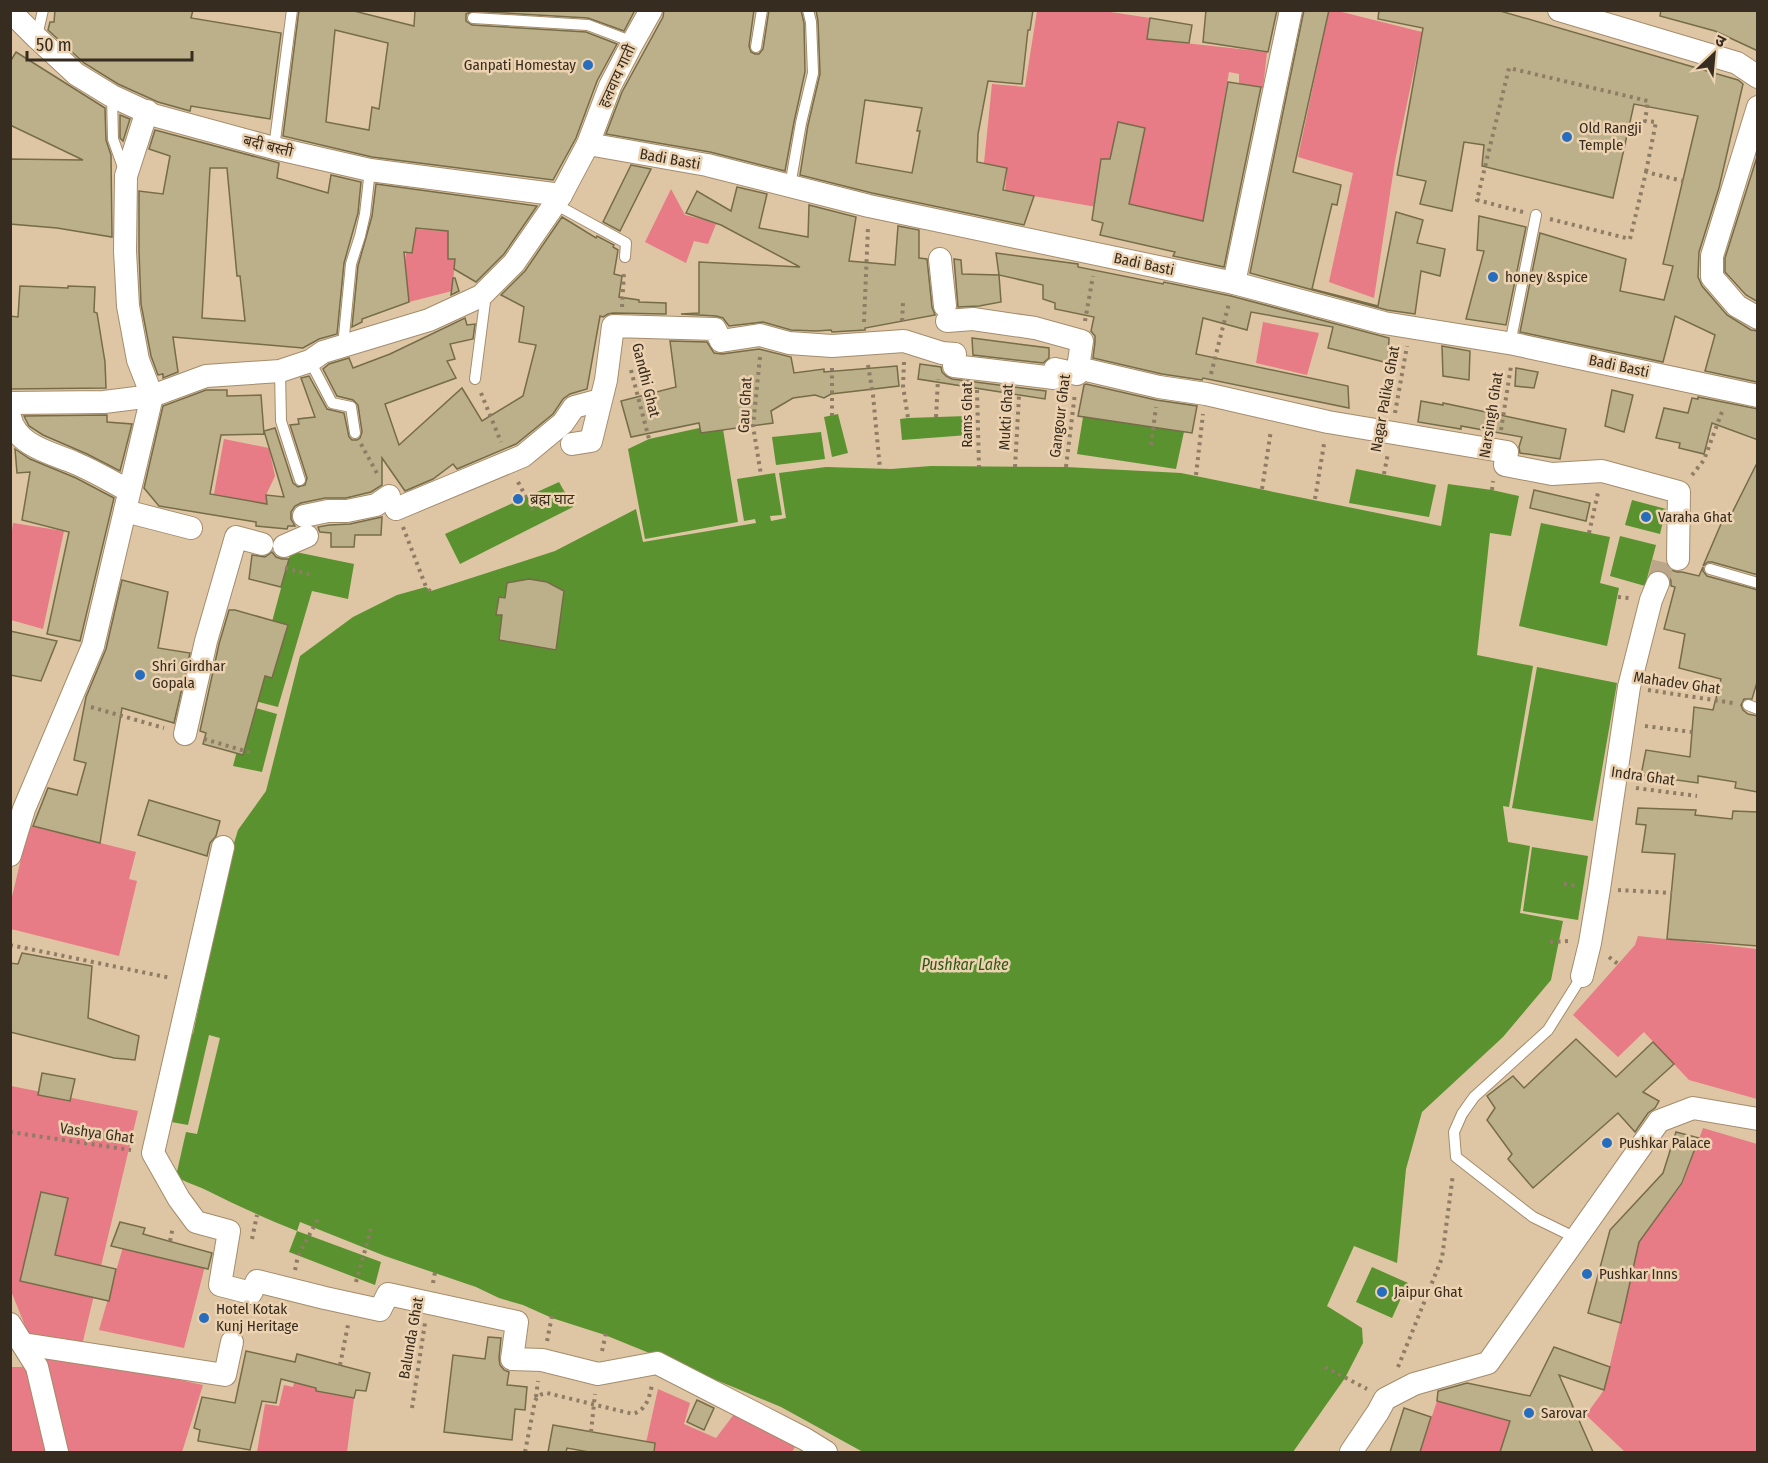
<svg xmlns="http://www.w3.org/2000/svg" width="1768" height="1463" font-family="'Fira Sans Condensed','Noto Sans Devanagari',sans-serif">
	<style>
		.green { fill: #e77b86 }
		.water { fill: #59922f }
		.building { fill: #bbb08a; stroke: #766c48; stroke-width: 1.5; fill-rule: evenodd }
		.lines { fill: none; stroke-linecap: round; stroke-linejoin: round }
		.street-tunnel { stroke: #bca689; stroke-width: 22; stroke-dasharray: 22 11; stroke-linecap: butt }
		.lane-casing { stroke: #a48c6c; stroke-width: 12 }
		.street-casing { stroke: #a48c6c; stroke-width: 24 }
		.path { stroke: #8e7c64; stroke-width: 4; stroke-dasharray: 3 4.5; stroke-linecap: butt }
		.lane { stroke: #fff; stroke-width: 10 }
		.street { stroke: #fff; stroke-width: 22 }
		.poi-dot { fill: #276dbe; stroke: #ecd2b0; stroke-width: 2 }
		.labels { text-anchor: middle; stroke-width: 5; stroke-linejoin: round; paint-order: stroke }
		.poi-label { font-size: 15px; fill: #362c1f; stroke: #ecd2b0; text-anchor: start }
		.street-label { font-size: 15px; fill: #362c1f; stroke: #ecd2b0 }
		.water-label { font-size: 16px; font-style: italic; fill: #315714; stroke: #ecd2b0 }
	</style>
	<rect width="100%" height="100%" fill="#dec5a3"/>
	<g class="green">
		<polygon points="1037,11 1104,11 1150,18 1148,39 1267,52 1263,88 1239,84 1239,74 1229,72 1203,221 1116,201 1114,210 1005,191 1007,168 984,163 992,84 1025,87"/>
		<polygon points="1329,11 1338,11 1422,32 1395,161 1374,298 1329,282 1353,173 1298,157"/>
		<polygon points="671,189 685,215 702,219 716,224 708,244 694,241 686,263 645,242"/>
		<polygon points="415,229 458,232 452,291 409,302 407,283 399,282 405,268 406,252 412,253"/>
		<polygon points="1263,322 1319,333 1307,375 1256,363"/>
		<polygon points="224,439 269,448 275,476 266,495 267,504 214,494"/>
		<polygon points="13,523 64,531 43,629 11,620 10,531 12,531"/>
		<polygon points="29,825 136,852 129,879 137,881 119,956 11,929 11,901"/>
		<polygon points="1638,936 1757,949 1757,1099 1689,1080 1644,1032 1618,1057 1573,1015 1635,945"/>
		<polygon points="11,1086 138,1111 79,1358 203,1385 182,1452 60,1452 45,1375 11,1291"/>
		<polygon points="1703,1128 1757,1144 1757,1452 1625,1452 1586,1415 1604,1390 1639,1242 1683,1183"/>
		<polygon points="123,1247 205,1266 184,1348 99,1330"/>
		<polygon points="11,1367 36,1367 52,1452 11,1452"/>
		<polygon points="296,1377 317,1386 316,1391 354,1398 347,1452 257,1452 265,1404 279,1406 284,1385 293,1387"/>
		<polygon points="658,1389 690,1403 684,1424 716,1438 738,1409 798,1442 792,1452 644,1452"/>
		<polygon points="1437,1401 1510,1421 1500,1452 1420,1452"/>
	</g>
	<g class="water">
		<polygon points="1084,411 1185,427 1176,469 1077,454"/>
		<polygon points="838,414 848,453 832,457 824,417"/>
		<polygon points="967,416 968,435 902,440 900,419 908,418"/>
		<polygon points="722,423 738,522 645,539 628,449 649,439"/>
		<polygon points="821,432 825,459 776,465 772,437"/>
		<path d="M931,466L1066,467L1181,473L1441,526L1448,484L1492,490L1519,496L1511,536L1490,533L1477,655L1533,666L1509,807L1503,806L1508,842L1530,846L1520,913L1563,921L1551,980L1503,1037L1422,1112L1406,1169L1397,1263L1354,1246L1327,1306L1362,1328L1363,1343L1345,1378L1293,1452H863L781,1407L738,1389L605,1335L552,1318L523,1305L499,1298L476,1287L385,1256L300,1222L297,1231L381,1262L375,1285L289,1252L297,1231C266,1219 236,1205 206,1190C196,1185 186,1183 176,1176L186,1132L197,1134L220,1038L209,1035L188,1125L166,1121L185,1033L193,1034L231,853L238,830L266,791L300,656L353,617L397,595L426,587L431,591L555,551L636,509L643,542L756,523L755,519L744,521L737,479L775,473L782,515L770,516L771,521L786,518L779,473L826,467L891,469Z"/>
		<polygon points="1356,469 1436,485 1429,517 1349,503"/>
		<polygon points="559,482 573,507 460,564 445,534"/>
		<polygon points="1632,500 1666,509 1660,534 1625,525"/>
		<polygon points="1541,523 1610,537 1600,583 1619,588 1607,646 1519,626"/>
		<polygon points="1620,536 1656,545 1645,586 1610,576"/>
		<polygon points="291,551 354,564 348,599 312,591 278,707 251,700"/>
		<polygon points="1537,667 1617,683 1593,821 1512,808"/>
		<polygon points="249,706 277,714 262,772 233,766"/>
		<polygon points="1532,847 1588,856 1578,920 1523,911"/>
		<polygon points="1372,1267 1408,1283 1392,1318 1356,1302"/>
	</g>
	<g class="building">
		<polygon points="55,10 193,10 191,18 281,33 270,119 191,106 190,111 158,102 118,84 84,63 48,30 50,22 54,22"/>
		<path d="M299,10H350L414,26L415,10H635L624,31L588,18L473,11L466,14V21L472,25L586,32L617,44L597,81L576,138L553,180L372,157L283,136ZM335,30L388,43L379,109L372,107L369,130L326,122Z"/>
		<polygon points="664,10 754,10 749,46 751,52 755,54 759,54 763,49 769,10 801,10 804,23 805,72 794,122 785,171 710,152 606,134 622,92 663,17"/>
		<path d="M816,10H1033L1030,30H1028L1022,84L988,81L978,134L977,162L1007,168L1003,190L1034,196L1024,225L872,193L800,175L808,125L820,74L818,21ZM865,100L922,108L917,131H920L912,173L856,163Z"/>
		<polygon points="1206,10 1277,10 1268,52 1203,42"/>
		<polygon points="1304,10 1329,10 1293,172 1341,185 1337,205 1332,204 1312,289 1378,306 1396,212 1423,220 1417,243 1445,249 1440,276 1421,271 1415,314 1387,310 1250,273"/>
		<polygon points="1379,10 1497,10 1738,80 1743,84 1719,188 1699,252 1698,277 1702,286 1727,315 1751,330 1758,331 1757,382 1705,371 1715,335 1675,316 1663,362 1520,332 1540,233 1626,259 1620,291 1664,300 1673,266 1663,264 1698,116 1634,104 1613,198 1482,166 1484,145 1464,142 1452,211 1420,204 1426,181 1397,175 1423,28 1378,19"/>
		<polygon points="1661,10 1758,10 1758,51 1715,31 1660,16"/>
		<polygon points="1150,18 1192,25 1189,43 1147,39"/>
		<polygon points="16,52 105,108 106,140 111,155 112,237 57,228 10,224 10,159 83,160 10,125 10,62"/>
		<polygon points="1228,82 1261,87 1224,267 1173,256 1175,252 1100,235 1103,223 1092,220 1101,159 1110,159 1118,122 1145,128 1129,204 1203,221"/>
		<polygon points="120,115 130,119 123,141 120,138"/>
		<path d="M155,130L279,163L277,178L328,193L331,175L361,182L358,213L344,263L337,334L319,339L303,348L173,337L178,372L163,378V374L158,375L151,356L141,304L139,251V191L163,194L170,156L149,149ZM210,168H227L237,276H240L245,321L202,318Z"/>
		<polygon points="1757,157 1758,157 1758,302 1746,295 1725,272 1725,258"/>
		<polygon points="631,165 651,169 620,231 603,222"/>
		<polygon points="376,184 537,206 504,254 476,282 454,269 455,259 448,259 448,231 416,228 412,253 404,252 409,302 362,319 362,322 352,327 358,266 372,216"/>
		<polygon points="737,187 767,194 759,228 808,237 809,205 856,217 849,261 895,265 898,226 919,230 919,258 927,259 932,307 935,315 865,328 865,330 832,332 831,330 816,331 791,330 763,322 729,326 723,318 716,316 681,314 699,313 699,262 800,267 721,225 686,213 697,191 731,211"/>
		<polygon points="1479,216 1526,227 1506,325 1466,319 1484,251 1477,250"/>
		<polygon points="562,217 596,238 597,236 614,245 613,247 618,250 614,274 622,276 619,297 639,300 639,302 666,303 666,314 613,313 608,314 603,317 600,316 587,389 570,394 563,399 553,414 516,444 457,469 453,464 433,479 405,491 382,458 382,485 371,492 346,498 325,498 301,503 295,506 291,512 291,519 295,526 288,526 287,529 256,526 256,522 159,506 144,488 163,406 206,390 227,390 227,396 261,395 264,434 221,435 210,494 267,504 266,495 284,497 264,431 275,428 293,483 298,487 305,485 307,478 290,425 299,424 298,419 315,417 301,378 309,376 327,409 344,413 349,437 352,440 357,440 360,438 362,432 358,405 353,400 337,396 323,369 329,364 349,358 353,368 390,354 465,318 467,325 475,324 473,339 450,344 455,359 447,361 456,378 385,404 399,445 462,388 482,421 523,396 536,345 519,342 524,307 501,295 525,271"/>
		<polygon points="996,253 1078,264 1078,267 1163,284 1164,282 1231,296 1389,338 1388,363 1328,348 1333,327 1251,312 1247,330 1203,318 1196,354 1348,386 1349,408 1203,378 1202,380 1162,374 1093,358 1095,342 1095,336 1091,331 1094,317 1055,309 1055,303 1043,299 1043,285 999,275"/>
		<polygon points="954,259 961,260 962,274 999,275 1001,302 979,306 958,307"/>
		<polygon points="453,278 455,278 459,291 451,295"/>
		<polygon points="20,286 68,288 68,286 95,287 94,312 97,313 105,362 106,388 10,389 10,316 18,317"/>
		<polygon points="972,338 1049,348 1049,358 1043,363 973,355"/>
		<polygon points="670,341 707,342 714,353 722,354 759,349 791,357 794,373 824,369 824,372 897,366 899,386 831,394 824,398 815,395 793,398 771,411 773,423 701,433 699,423 631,437 621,401 676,387"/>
		<polygon points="1442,346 1470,351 1469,380 1443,376"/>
		<polygon points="920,364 941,367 942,372 946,376 952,379 1046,391 1045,399 918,379"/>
		<polygon points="1516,368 1538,372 1534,388 1515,386"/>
		<polygon points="1086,384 1156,400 1197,406 1192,433 1078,416 1084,385"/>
		<polygon points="1612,390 1633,395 1624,432 1605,426"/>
		<polygon points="1698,397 1758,409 1758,440 1712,423 1704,454 1679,448 1680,443 1656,438 1664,408 1688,413 1692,398 1698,399"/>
		<polygon points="1421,401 1443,405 1443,403 1566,429 1560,459 1520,453 1519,447 1522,437 1461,426 1461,429 1418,422"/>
		<polygon points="107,415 107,422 132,424 120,471 87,454 43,435 29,426 24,416"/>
		<polygon points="15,449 30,459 76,478 114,498 80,641 47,634 69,532 22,520 30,472 17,473"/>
		<polygon points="1758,461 1758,575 1712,562 1708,562 1703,566 1724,517 1729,519"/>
		<polygon points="1534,490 1590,503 1586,521 1530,508"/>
		<polygon points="382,517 381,535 355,535 354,547 331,547 331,533 320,532 319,530 318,527 329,525 350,524"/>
		<polygon points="272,552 276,557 282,559 289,559 281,587 249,579 252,555 265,557"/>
		<polygon points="1654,564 1677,572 1682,572 1699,576 1703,567 1703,571 1707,576 1758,590 1758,679 1752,699 1744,699 1741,705 1743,710 1748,714 1758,716 1758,792 1735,788 1736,782 1698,776 1698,783 1641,775 1646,750 1690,757 1694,707 1713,710 1721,679 1679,668 1685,634 1664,629 1675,587 1671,586 1671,581 1669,575 1664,571 1657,570 1652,571"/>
		<polygon points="529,579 547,582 564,591 556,650 499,640 502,615 496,615 499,597 505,598 507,583"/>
		<polygon points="122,580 168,592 158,648 190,653 174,723 122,708 100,843 33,826 48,788 77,795 86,763 74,760 86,697 106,649"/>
		<polygon points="229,610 235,610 288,625 272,678 265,676 243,755 203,744 206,733 200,731 219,644"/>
		<polygon points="10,631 57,641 41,681 10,675"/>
		<polygon points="149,800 220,821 216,836 210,843 207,856 138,835"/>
		<polygon points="1638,808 1696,810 1695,815 1732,819 1733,811 1758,812 1758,946 1667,939 1675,854 1642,852 1646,825 1636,824"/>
		<polygon points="22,953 92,966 88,1018 139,1036 135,1060 114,1058 10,1032 10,963 18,964"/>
		<polygon points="1576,1039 1616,1077 1653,1042 1674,1064 1643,1092 1659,1101 1655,1108 1648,1113 1635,1132 1618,1113 1533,1188 1508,1159 1512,1154 1487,1120 1495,1108 1487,1096 1513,1076 1524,1088"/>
		<polygon points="42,1073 75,1079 70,1101 38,1095"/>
		<polygon points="1676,1132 1699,1138 1682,1183 1639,1242 1621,1323 1588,1313 1610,1230 1663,1173"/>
		<polygon points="41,1192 68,1198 55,1255 116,1269 109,1301 20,1281"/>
		<polygon points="120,1222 145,1228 143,1234 212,1253 208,1269 111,1246"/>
		<polygon points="488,1337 501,1338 499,1358 500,1365 504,1370 509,1372 507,1385 527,1387 525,1410 515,1409 512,1440 444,1432 453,1355 485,1359"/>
		<polygon points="1554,1347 1610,1367 1604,1390 1559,1375 1593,1452 1500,1452 1510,1421 1437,1401 1438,1391 1467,1383 1530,1396"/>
		<polygon points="246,1351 295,1362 297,1354 370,1373 366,1391 356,1390 354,1398 316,1391 316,1388 281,1379 276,1403 262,1401 250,1450 198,1441 200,1430 194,1428 202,1397 235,1403"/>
		<polygon points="697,1400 714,1408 704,1430 687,1422"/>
		<polygon points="1404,1408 1431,1417 1420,1452 1390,1452"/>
		<polygon points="553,1425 655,1443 654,1452 589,1452 567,1448 566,1452 548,1452"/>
	</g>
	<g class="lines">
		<polyline class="street-tunnel" points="1658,583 1663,562"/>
		<defs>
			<g id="lane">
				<polyline points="473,18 588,25 633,42"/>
				<polyline points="37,36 43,10"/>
				<polyline points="756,47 762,10"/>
				<polyline points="112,96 113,139 124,170"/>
				<polyline points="274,148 292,10"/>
				<polyline points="790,186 801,123 813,73 811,22 808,10"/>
				<polyline points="555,204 626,243 625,257"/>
				<polyline points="1510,344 1536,215"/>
				<polyline points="343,346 351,264 360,236 365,214 370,170"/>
				<polyline points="310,361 332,403 351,407 355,433"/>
				<polyline points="280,371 281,421 300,480"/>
				<polyline points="475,379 486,294"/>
				<polyline points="1710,569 1758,583"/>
				<polyline points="1748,705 1758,709"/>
				<polyline points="1576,1238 1533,1217 1456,1157 1454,1132 1462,1114 1474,1097 1548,1030 1582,976"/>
			</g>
			<g id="street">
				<polyline points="1559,10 1737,63 1758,77"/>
				<polyline points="10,11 37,38 76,74 112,96 153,115 274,148 370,170 561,195"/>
				<polyline points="1758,107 1712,256 1712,277 1737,306 1758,318"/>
				<polyline points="588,144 610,86 633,42 651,10"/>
				<polyline points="940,259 945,306"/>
				<polyline points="1234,283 1291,10"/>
				<polyline points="947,321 973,319 1035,328 1082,341 1078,368 1159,387 1206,394 1328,422 1507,452 1505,465 1552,474 1602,471 1679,492 1678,559"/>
				<polyline points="10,403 104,402 152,396 206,376 280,371 310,361 323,352 429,320 481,296 514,263 561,195 588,144 707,165 869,206 1234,283 1384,323 1514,344 1758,396"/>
				<path d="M10,417C16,446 52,453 75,463C94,471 111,481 129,491"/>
				<polyline points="572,444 591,441 606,380 613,326 715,329 721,341 760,335 789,343 832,346 904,341 942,353 955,354 954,366 1054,378 1055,369 1077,374"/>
				<polyline points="396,509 523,456 563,423 574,407 600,400"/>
				<polyline points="125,511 191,528"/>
				<polyline points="304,516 328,511 347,511 376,505 389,496"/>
				<polyline points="284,546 307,536"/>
				<polyline points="185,734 206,641 236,537 262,544"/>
				<polyline points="223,847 153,1153 179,1199 196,1222 229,1231 220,1285 251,1293 257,1281 325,1298 380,1310 388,1294 517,1322 512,1359 542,1360 598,1374 657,1363 805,1439 826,1452"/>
				<polyline points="10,855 24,809 93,646 152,396 138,360 128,306 125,251 126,176 147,111"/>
				<polyline points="1582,976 1590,943 1599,889 1629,687 1651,600 1658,583"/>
				<polyline points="10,1324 37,1367 57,1452"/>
				<polyline points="23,1344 225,1375 232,1342"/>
				<polyline points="1351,1452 1378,1412 1385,1399 1414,1384 1488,1363 1659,1121 1693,1108 1758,1119"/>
			</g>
		</defs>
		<use href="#lane" class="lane-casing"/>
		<use href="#street" class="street-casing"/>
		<g class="path">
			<polyline points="1523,212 1477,200 1509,68 1648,101 1645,121 1656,122 1646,172"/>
			<polyline points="1550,219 1630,239 1646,172 1683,181"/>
			<polyline points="622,307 624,272"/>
			<polyline points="902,321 903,303"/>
			<polyline points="1085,321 1093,276"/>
			<polyline points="864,322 868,227"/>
			<polyline points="760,357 753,426 761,475"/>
			<polyline points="904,362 903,386 908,418"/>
			<polyline points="868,365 873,395 880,469"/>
			<polyline points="631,370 649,439"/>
			<polyline points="1211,374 1229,303"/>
			<polyline points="977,390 979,467"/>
			<polyline points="481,393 501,442"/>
			<polyline points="1395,413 1407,346"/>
			<polyline points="832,416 832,365"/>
			<polyline points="936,417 938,379"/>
			<polyline points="1501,430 1511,366"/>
			<polyline points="361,444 379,477"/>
			<polyline points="1151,445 1156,407"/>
			<polyline points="1015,467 1019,396"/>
			<polyline points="1066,467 1075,393"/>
			<polyline points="1384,474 1388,453"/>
			<polyline points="1196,475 1203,414"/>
			<polyline points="1692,475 1704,460 1723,409"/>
			<polyline points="518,482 533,510"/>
			<polyline points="1262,489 1271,430"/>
			<polyline points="1492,490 1493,481"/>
			<polyline points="1315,499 1324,444"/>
			<polyline points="403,527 426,587 431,592"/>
			<polyline points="1589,533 1598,493"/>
			<polyline points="285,568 311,575"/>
			<polyline points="1618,597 1629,598"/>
			<polyline points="1648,690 1733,703"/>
			<polyline points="91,707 164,728"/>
			<polyline points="1645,726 1692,732"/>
			<polyline points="204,739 252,753"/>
			<polyline points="1636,788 1697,796"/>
			<polyline points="1564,884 1578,886"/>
			<polyline points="1618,890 1672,893"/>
			<polyline points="1550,942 1568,941"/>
			<polyline points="10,945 171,978"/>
			<polyline points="1609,957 1618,964"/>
			<polyline points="10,1132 131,1150"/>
			<polyline points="252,1239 257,1215"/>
			<polyline points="170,1241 173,1227"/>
			<polyline points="295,1270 298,1256 319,1217"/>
			<polyline points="356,1282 371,1229"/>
			<polyline points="433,1283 435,1272"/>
			<polyline points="547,1341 553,1311"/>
			<polyline points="602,1351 607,1329"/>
			<polyline points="340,1365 348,1325"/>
			<polyline points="1325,1367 1367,1389"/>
			<polyline points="1398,1367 1442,1258 1453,1174"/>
			<polyline points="536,1397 538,1381"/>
			<polyline points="412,1408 425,1323"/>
			<polyline points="591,1432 595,1394"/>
			<path d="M525,1452L535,1401C538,1395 541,1394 547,1393L633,1414C647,1409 649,1398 652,1385"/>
		</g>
		<use href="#lane" class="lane"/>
		<use href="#street" class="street"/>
	</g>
	<g class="poi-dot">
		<circle cx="588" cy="65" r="6"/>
		<circle cx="1567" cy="137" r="6"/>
		<circle cx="1493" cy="277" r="6"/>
		<circle cx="518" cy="499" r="6"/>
		<circle cx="1646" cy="517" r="6"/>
		<circle cx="140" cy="675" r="6"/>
		<circle cx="1607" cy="1143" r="6"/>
		<circle cx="1587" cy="1274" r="6"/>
		<circle cx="1382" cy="1292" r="6"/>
		<circle cx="204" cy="1318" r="6"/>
		<circle cx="1529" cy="1413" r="6"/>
	</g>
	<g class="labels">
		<g class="poi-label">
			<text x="576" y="70" text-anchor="end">Ganpati Homestay</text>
			<text x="1579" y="133">Old Rangji<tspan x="1579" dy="17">Temple</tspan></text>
			<text x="1505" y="282">honey &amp;spice</text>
			<text x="530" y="504">ब्रह्म घाट</text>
			<text x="1658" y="522">Varaha Ghat</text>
			<text x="152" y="671">Shri Girdhar<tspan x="152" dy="17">Gopala</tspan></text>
			<text x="1619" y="1148">Pushkar Palace</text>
			<text x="1599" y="1279">Pushkar Inns</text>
			<text x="1394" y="1297">Jaipur Ghat</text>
			<text x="216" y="1314">Hotel Kotak<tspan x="216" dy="17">Kunj Heritage</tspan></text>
			<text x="1541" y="1418">Sarovar</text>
		</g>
		<g class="street-label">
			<text transform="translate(617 76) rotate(-65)" y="5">हलवाय गाती</text>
			<text transform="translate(268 146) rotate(14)" y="5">बदी बस्ती</text>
			<text transform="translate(670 159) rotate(10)" y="5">Badi Basti</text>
			<text transform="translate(1144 264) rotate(12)" y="5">Badi Basti</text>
			<text transform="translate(1619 366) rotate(12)" y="5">Badi Basti</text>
			<text transform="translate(646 380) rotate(76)" y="5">Gandhi Ghat</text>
			<text transform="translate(1385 399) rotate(-80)" y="5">Nagar Palika Ghat</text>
			<text transform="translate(745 405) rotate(-87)" y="5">Gau Ghat</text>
			<text transform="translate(967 415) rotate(-90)" y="5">Rams Ghat</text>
			<text transform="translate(1491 415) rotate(-81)" y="5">Narsingh Ghat</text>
			<text transform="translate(1060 416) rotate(-83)" y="5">Gangour Ghat</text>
			<text transform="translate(1006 417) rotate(-87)" y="5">Mukti Ghat</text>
			<text transform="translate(1677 683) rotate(8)" y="5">Mahadev Ghat</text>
			<text transform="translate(1643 776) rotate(8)" y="5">Indra Ghat</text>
			<text transform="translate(97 1133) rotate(8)" y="5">Vashya Ghat</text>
			<text transform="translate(411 1338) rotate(-80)" y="5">Balunda Ghat</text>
		</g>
		<g class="water-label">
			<text x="965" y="970">Pushkar Lake</text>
		</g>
	</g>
	<rect width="1768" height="1463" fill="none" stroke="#362c1f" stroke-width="24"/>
	<g transform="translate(1714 54) rotate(26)" stroke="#ecd2b0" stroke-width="4.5" paint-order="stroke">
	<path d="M0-4.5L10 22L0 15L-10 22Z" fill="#362c1f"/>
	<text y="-9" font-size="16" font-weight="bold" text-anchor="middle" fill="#362c1f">उ</text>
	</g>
	<path d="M27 51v9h165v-9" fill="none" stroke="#362c1f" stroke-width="3"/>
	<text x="36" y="51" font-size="18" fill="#362c1f" stroke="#ecd2b0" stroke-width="4.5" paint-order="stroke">50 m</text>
</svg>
